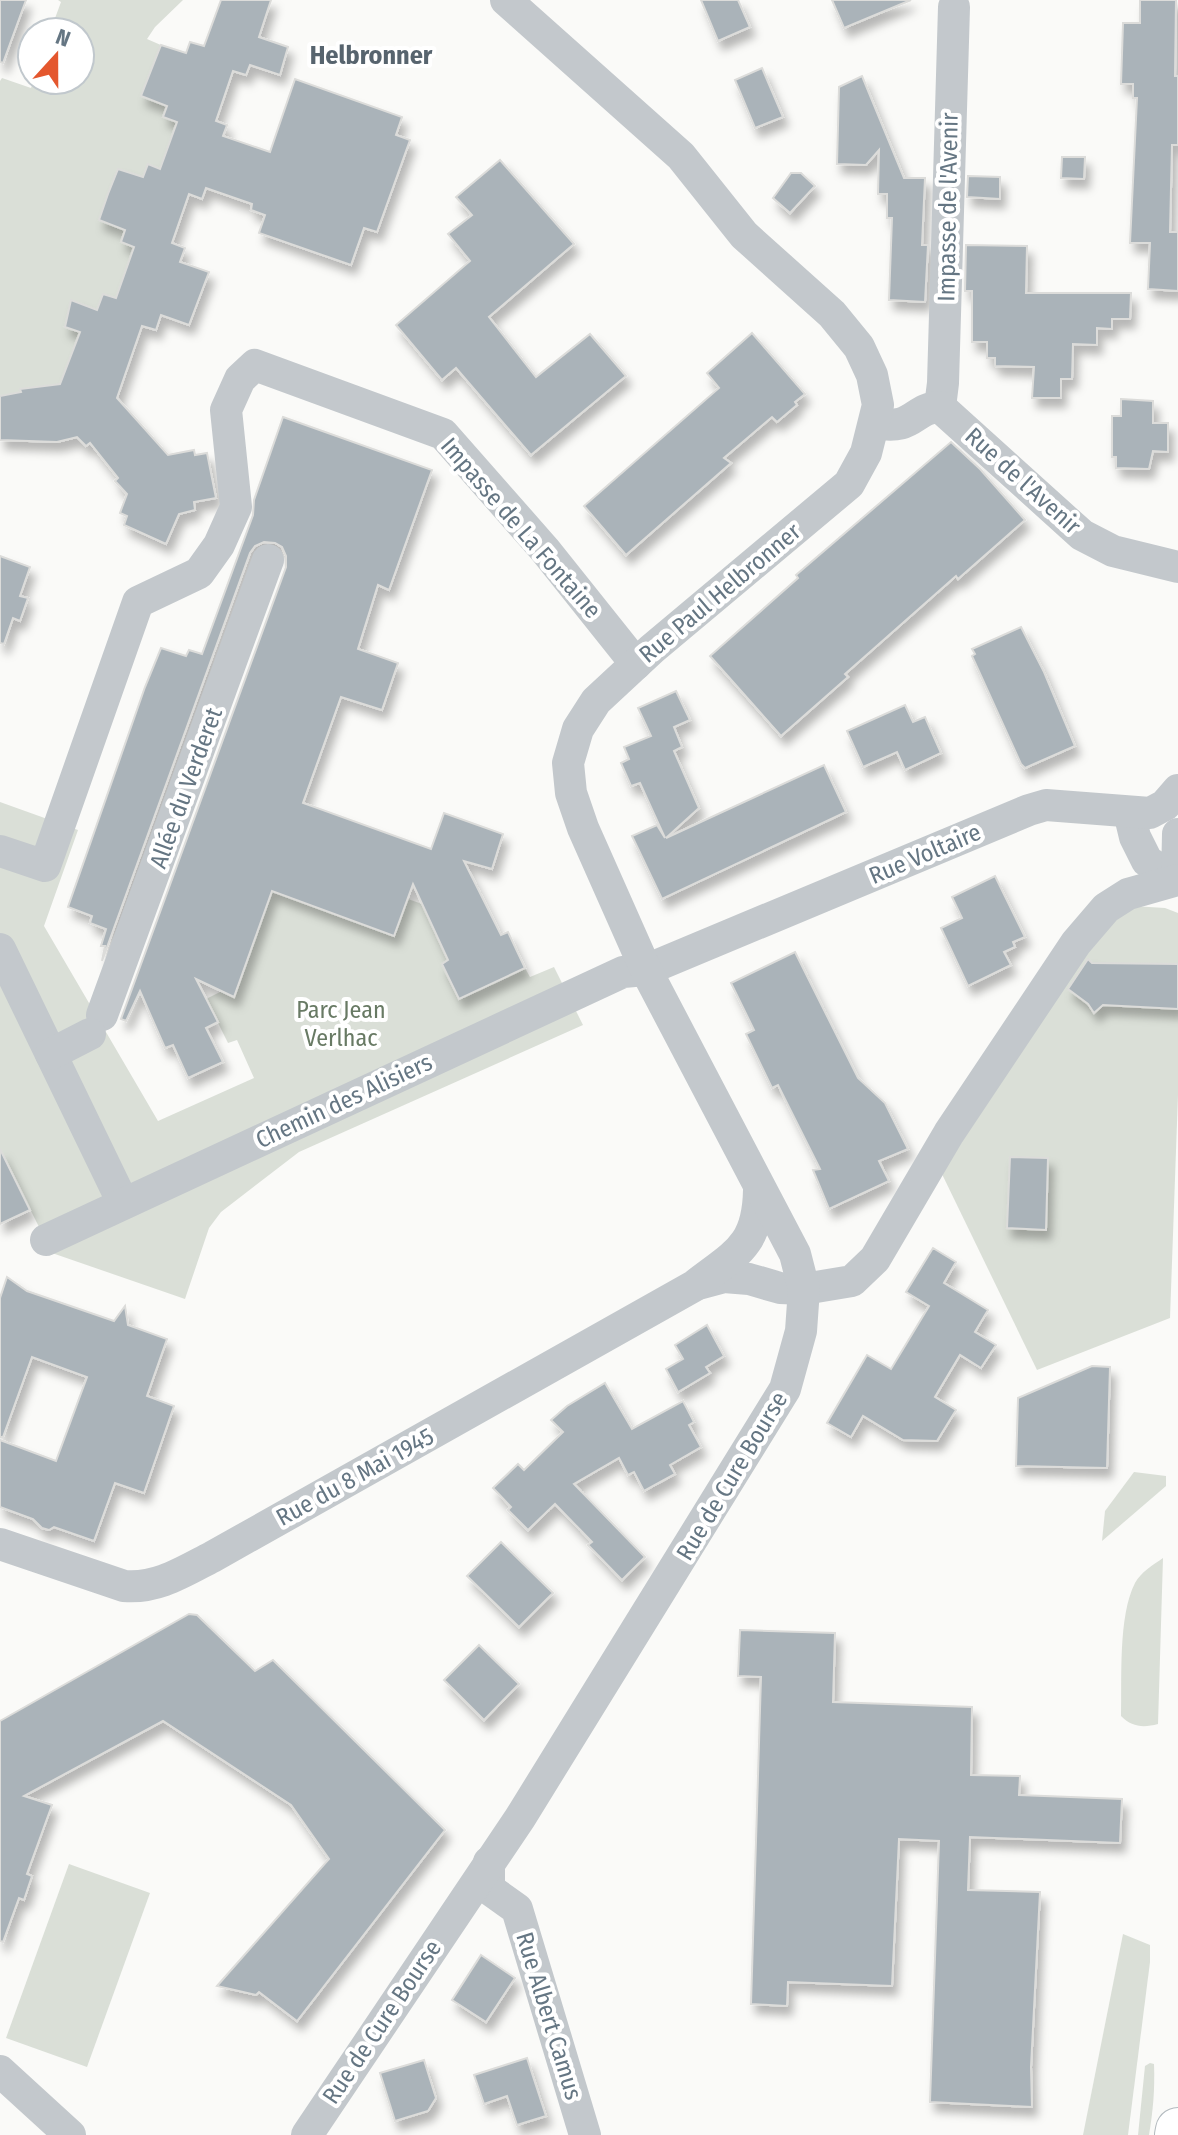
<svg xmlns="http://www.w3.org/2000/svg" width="1178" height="2135" font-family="'Fira Sans Condensed',sans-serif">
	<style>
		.green { fill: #dadfd7 }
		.building { fill: #aab3b9; stroke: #dcdcda; stroke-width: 2; filter: url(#shadow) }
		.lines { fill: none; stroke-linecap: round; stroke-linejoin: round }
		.secondary-casing { stroke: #b3babf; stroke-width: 46 }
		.street { stroke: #c3c8cc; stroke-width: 32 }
		.secondary { stroke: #fff; stroke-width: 44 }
		.labels { text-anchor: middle; stroke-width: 8; stroke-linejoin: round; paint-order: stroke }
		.street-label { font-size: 24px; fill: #657683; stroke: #fff }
		.park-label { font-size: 24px; fill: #687a64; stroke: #fff }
		.neighbourhood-label { font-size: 26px; font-weight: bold; fill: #57646e; stroke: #fff }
	</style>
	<defs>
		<filter id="shadow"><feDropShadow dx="5" dy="9" stdDeviation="4" flood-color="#0004"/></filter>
	</defs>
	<rect width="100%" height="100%" fill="#fafaf8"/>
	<g class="green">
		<polygon points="58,0 183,0 155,27 147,39 186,56 151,70 141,95 167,106 177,122 160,169 148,165 143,177 130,173 99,220 125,230 134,247 116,298 103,294 97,310 72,301 88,333 62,326 88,335 71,382 20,390 21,392 0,396 0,81 2,78 31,88 34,80 80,80 80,32 50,32 61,2"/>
		<polygon points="0,802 78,830 44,926 158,1121 254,1078 237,1040 228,1043 206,999 222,991 235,996 272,891 389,934 396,931 408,899 422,904 448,960 442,964 459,999 525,968 530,977 554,967 583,1025 299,1152 221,1212 209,1228 185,1299 52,1253 0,1149"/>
		<polygon points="1133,906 1165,908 1178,913 1178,1095 1170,1318 1037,1370 940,1170 1103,923"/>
		<polygon points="1134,1472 1166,1476 1166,1486 1102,1541 1105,1511"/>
		<path d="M1163,1558L1158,1724C1143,1728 1132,1727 1121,1716C1122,1679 1118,1616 1135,1583C1141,1572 1153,1565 1163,1558Z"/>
		<polygon points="69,1864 150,1893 87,2067 6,2038"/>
		<polygon points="1123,1934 1150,1945 1150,1962 1128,2135 1083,2135"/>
		<path d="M1150,2063L1154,2064C1155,2089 1153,2111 1149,2135H1138L1145,2066Z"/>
	</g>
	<g class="building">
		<polygon points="0,0 26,0 3,63 0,62"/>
		<polygon points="221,0 271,0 259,37 288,47 280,75 250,65 246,75 233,71 216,121 227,125 223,136 270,152 295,79 402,117 396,135 410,140 377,232 364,228 351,265 259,233 265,215 251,210 252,204 206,188 202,199 189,194 172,243 185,248 180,262 209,272 189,325 161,315 156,330 142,326 117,398 168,455 194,450 195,455 207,453 216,498 194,502 195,510 179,514 166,544 124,525 127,516 120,513 127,494 115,481 118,478 90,443 86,446 77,437 57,442 0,440 0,396 21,392 20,389 60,384 80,332 65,327 71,300 97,310 103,294 116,298 134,247 121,242 125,230 99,220 108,194 118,169 143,177 148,164 160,169 177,122 163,117 167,106 141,96 161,45 186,53 190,42 204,46"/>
		<polygon points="701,0 738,0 750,27 718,41"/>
		<polygon points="832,0 911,0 844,28"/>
		<polygon points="1140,0 1176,0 1175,76 1178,76 1178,145 1172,145 1170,232 1178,232 1178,291 1148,289 1150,243 1130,243 1137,98 1133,98 1133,84 1121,84 1123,23 1140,23"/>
		<polygon points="762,68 783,117 755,128 735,80"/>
		<polygon points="862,76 904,178 925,178 922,245 928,245 925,302 889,300 892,218 887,218 887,194 878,194 879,150 866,165 837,164 839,87"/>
		<polygon points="1062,157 1085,157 1084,179 1061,178"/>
		<polygon points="500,160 574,244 489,317 536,377 590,334 626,376 531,455 456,368 442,380 396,325 470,261 448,234 472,215 456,197"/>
		<polygon points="791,173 801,173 815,186 790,213 773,198"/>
		<polygon points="968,176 1000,177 1000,199 967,197"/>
		<polygon points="966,245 1027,246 1026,293 1131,293 1130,319 1112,319 1112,329 1097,328 1097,345 1073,344 1072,379 1061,379 1061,398 1032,398 1034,367 995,366 995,358 987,358 987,342 972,342 972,291 965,291"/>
		<polygon points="752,333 805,394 795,402 797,405 777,422 772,417 724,458 731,463 626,555 584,506 719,388 707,373"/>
		<polygon points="1121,399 1153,401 1153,423 1168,423 1168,452 1153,451 1149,469 1116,468 1116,457 1112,457 1112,416 1121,416"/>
		<polygon points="283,417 432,470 389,590 378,585 358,649 398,663 382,710 341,697 303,803 431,849 444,813 503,834 492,869 464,861 501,935 508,932 525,968 459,999 442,964 448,960 413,884 394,936 272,891 234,997 196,979 218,1022 206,1028 223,1062 188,1078 173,1045 165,1048 140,991 126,1021 121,1019 286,567 286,556 282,547 275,543 264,542 255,546 250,553 102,961 105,946 101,946 106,929 90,923 92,916 68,907 145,687 161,648 186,656 189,650 202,654 253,515 254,500"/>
		<polygon points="951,442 980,469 1025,520 958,579 956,576 845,674 848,677 781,736 710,656 798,578 796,575"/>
		<polygon points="0,556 30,567 20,596 28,598 20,621 13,618 4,644 0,643"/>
		<polygon points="1021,627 1044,672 1075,746 1025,768 1021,764 972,656 975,654 972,649"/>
		<polygon points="676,691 690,720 674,727 682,747 674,751 699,808 666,838 824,765 846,812 662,899 632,836 657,825 665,838 640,783 631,786 621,763 629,759 624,747 651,736 638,708"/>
		<polygon points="905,705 913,722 925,717 941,753 905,770 897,752 863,767 847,731"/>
		<polygon points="995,876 1025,937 1013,942 1015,947 1004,952 1011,965 968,986 941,928 962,918 952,897"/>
		<polygon points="795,952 858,1078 885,1103 908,1149 879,1161 889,1181 829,1209 813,1170 820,1169 778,1085 772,1088 746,1034 754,1030 731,983"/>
		<polygon points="1088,959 1092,963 1178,964 1178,1009 1103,1005 1094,1013 1088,1004 1068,989"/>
		<polygon points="0,1149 30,1210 0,1224"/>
		<polygon points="1010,1157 1048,1158 1046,1230 1007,1228"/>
		<polygon points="933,1248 956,1262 944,1283 988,1310 975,1332 996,1345 981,1368 960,1355 935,1397 956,1410 937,1441 903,1440 863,1416 851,1437 827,1423 867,1355 891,1369 914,1331 929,1306 906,1292"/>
		<polygon points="7,1277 27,1291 114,1321 125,1306 128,1325 167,1339 147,1396 174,1406 144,1493 115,1483 94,1541 54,1527 49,1530 42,1528 33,1519 0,1507 0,1440 56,1461 87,1377 32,1357 3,1437 0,1437 0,1298"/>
		<polygon points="707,1325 724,1356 706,1367 710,1373 678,1392 666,1369 683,1359 675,1345"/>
		<polygon points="1092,1366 1110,1367 1107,1468 1016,1466 1018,1398"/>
		<polygon points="605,1383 632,1429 683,1401 694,1422 689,1425 701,1447 670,1465 675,1474 644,1491 634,1472 628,1475 619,1458 574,1484 645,1557 622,1580 588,1545 592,1542 555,1504 528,1530 508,1510 511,1507 493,1488 518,1464 524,1470 563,1432 551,1420 567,1406"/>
		<polygon points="501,1542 553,1593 519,1627 467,1576"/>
		<polygon points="189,1614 197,1615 255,1671 273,1660 445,1830 297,2021 259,1992 256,1995 217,1986 329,1859 291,1805 163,1721 24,1796 52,1805 27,1874 32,1876 24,1900 19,1898 3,1942 0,1941 0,1721"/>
		<polygon points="740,1630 835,1633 833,1702 972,1707 971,1775 1020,1776 1019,1795 1122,1799 1120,1843 970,1837 968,1890 1040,1892 1031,2067 1032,2107 930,2102 939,1841 899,1839 892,1986 788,1982 787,2006 751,2004 761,1677 738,1676"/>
		<polygon points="479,1645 519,1684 484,1720 444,1680"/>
		<polygon points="481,1955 515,1978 486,2022 452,2000"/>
		<polygon points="527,2058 546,2116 517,2125 507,2096 484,2104 474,2075"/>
		<polygon points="424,2060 436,2098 428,2111 395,2121 380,2073"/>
	</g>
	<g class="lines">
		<defs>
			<polyline id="secondary" points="1177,2135 1178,2130"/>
		</defs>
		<use href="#secondary" class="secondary-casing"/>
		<g class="street">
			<polyline points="940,407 943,383 954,7"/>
			<path d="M875,423C915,431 912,408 940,407L1082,535L1113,551L1178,567"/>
			<polyline points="1129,812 1135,837 1147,861 1177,880"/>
			<polyline points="0,851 45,866 138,602 199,573 219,545 236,507 226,410 240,379 255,365 443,434 545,550 636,664"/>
			<polyline points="1177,880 1178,834"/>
			<polyline points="0,949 123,1203"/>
			<polyline points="102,1015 268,560"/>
			<polyline points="51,1054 90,1034"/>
			<polyline points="46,1240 623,972 646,970 1029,810 1046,805 1150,813 1165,805 1178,790"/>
			<polyline points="698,1284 724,1277 749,1279 780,1288 804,1289 852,1281 875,1259 949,1133 1076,943 1106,908 1128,894 1178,880"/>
			<path d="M0,1544L124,1586C157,1589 183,1572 212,1557L694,1286C735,1254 758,1247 759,1190"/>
			<polyline points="489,1862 489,1889 517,1909 585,2135"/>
			<polyline points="0,2071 70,2135"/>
			<polyline points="307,2135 520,1818 785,1389 801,1331 804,1289 795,1254 646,970 583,828 571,793 568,763 578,729 596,701 652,649 849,484 866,453 878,405 872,375 859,347 832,314 744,235 681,156 506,0"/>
		</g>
		<use href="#secondary" class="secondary"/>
	</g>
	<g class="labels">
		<g class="street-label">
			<text transform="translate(948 207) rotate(-89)" y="8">Impasse de l'Avenir</text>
			<text transform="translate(1023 481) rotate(42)" y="8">Rue de l'Avenir</text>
			<text transform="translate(521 528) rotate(49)" y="8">Impasse de La Fontaine</text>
			<text transform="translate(720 593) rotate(-40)" y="8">Rue Paul Helbronner</text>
			<text transform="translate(186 788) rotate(-70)" y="8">Allée du Verderet</text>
			<text transform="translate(925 854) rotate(-23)" y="8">Rue Voltaire</text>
			<text transform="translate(344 1101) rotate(-25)" y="8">Chemin des Alisiers</text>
			<text transform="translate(732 1476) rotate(-59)" y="8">Rue de Cure Bourse</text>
			<text transform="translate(355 1477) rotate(-29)" y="8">Rue du 8 Mai 1945</text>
			<text transform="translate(549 2016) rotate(73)" y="8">Rue Albert Camus</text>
			<text transform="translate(382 2022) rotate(-56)" y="8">Rue de Cure Bourse</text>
		</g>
		<g class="park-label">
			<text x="341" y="1018">Parc Jean<tspan x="341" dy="28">Verlhac</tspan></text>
		</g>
		<g class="neighbourhood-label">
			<text x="371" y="64">Helbronner</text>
		</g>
	</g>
	<g transform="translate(56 56) rotate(21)"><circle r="38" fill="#ffffff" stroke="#c1c8cd" stroke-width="2"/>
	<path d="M0-6L14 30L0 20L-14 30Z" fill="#e4572e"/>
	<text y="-12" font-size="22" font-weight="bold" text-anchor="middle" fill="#657683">N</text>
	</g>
</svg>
